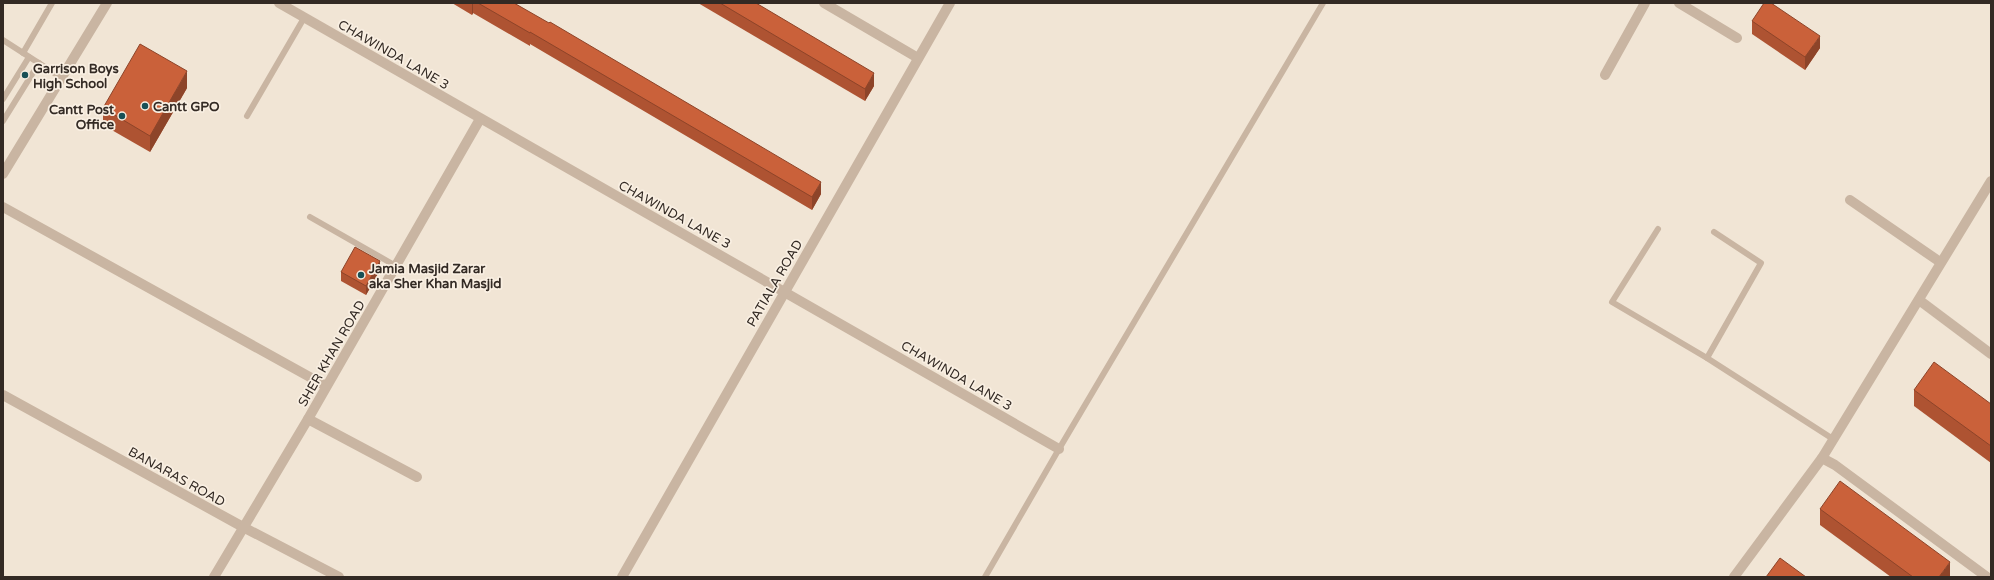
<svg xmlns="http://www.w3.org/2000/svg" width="1994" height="580" font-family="'Varela Round',sans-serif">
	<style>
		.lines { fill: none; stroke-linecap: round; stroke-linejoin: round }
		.service { stroke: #c9b5a2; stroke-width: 6 }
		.minor { stroke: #c9b5a2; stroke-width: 10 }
		.tertiary { stroke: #c9b5a2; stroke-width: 10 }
		.wall { fill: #ae5332 }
		.shaded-wall { fill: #8d4429 }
		.building { fill: #ca613a; stroke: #8d4429 }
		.poi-dot { fill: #195056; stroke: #f9efe2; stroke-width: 1.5 }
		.labels { text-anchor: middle; stroke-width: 3.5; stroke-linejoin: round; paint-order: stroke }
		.street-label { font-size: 13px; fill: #332a24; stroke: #f9efe2 }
		.poi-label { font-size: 13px; font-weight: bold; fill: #332a24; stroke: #f9efe2; text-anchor: start }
	</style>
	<rect width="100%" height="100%" fill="#f1e5d5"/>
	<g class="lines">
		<g class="service">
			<polyline points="3,40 62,78"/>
			<polyline points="23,53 52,3"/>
			<polyline points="3,99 29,57"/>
			<polyline points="247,116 304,18"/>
			<polyline points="3,121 39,63"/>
			<polyline points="310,217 396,266"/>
			<polyline points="1658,229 1612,302 1707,358 1833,439"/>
			<polyline points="1707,358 1761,263 1714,232"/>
			<polyline points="985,577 1059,449 1323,3"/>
		</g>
		<g class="minor">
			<polyline points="279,3 1059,449"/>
			<polyline points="824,3 918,58"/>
			<polyline points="1679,3 1737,38"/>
			<polyline points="1605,75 1645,3"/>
			<polyline points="1850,200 1940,262"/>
			<polyline points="3,207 326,386"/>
			<polyline points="1919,300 1991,354"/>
			<polyline points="3,395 243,527 339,577"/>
			<polyline points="308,419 417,477"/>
			<polyline points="1822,458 1835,465 1987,577"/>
			<polyline points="214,577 308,419 480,119"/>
			<polyline points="622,577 950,3"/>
			<polyline points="1734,577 1822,458 1991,181"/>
		</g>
		<polyline class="tertiary" points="3,174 107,3"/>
	</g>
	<g class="wall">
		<polygon points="452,3 514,3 821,194 812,210 530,44 530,46 473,13 472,15"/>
		<polygon points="698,3 756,3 874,86 865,101"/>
		<polygon points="1752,21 1820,48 1805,70 1752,34"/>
		<polygon points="187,88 150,152 103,125 103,108"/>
		<polygon points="380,270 366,295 341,281 341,272"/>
		<polygon points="1914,390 1991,404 1991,463 1914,406"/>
		<polygon points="1820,509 1950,577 1891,577 1820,525"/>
	</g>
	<g class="shaded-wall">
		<polygon points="472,3 473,3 473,13 472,15"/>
		<polygon points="1820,36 1820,48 1805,70 1805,57"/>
		<polygon points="187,71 187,88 150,152 150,136"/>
		<polygon points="874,73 874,86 865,101 865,89"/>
		<polygon points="821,182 821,194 812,210 812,197"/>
		<polygon points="380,261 380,270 366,295 366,286"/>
		<polygon points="1950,562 1950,577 1939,577"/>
	</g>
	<g class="building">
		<polygon points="478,3 514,3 549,23 550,22 821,182 812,197 530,32 530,33"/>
		<polygon points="720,3 756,3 874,73 865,89"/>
		<polygon points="1764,3 1771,3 1820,36 1805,57 1752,21"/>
		<polygon points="140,44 187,71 150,136 103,108"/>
		<polygon points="355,247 380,261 366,286 341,272"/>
		<polygon points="1934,362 1991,404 1991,446 1914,390"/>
		<polygon points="1840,481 1950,562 1939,577 1913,577 1820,509"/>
		<polygon points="1780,558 1806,577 1766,577"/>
	</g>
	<g class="poi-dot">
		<circle cx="25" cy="75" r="4"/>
		<circle cx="145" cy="106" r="4"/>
		<circle cx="122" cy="116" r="4"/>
		<circle cx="361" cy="275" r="4"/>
	</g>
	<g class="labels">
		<g class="street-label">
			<text transform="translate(394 54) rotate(30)" y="5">CHAWINDA LANE 3</text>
			<text transform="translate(675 214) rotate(29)" y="5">CHAWINDA LANE 3</text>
			<text transform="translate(774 283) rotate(-60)" y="5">PATIALA ROAD</text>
			<text transform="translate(331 353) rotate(-60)" y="5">SHER KHAN ROAD</text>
			<text transform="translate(957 375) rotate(30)" y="5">CHAWINDA LANE 3</text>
			<text transform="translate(177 476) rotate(29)" y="5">BANARAS ROAD</text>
		</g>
		<g class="poi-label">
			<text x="33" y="73">Garrison Boys<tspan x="33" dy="15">High School</tspan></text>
			<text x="153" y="111">Cantt GPO</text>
			<text x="114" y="114" text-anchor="end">Cantt Post<tspan x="114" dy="15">Office</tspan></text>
			<text x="369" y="273">Jamia Masjid Zarar<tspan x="369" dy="15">aka Sher Khan Masjid</tspan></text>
		</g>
	</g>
	<rect width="1994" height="580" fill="none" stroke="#332a24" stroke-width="8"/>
</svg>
